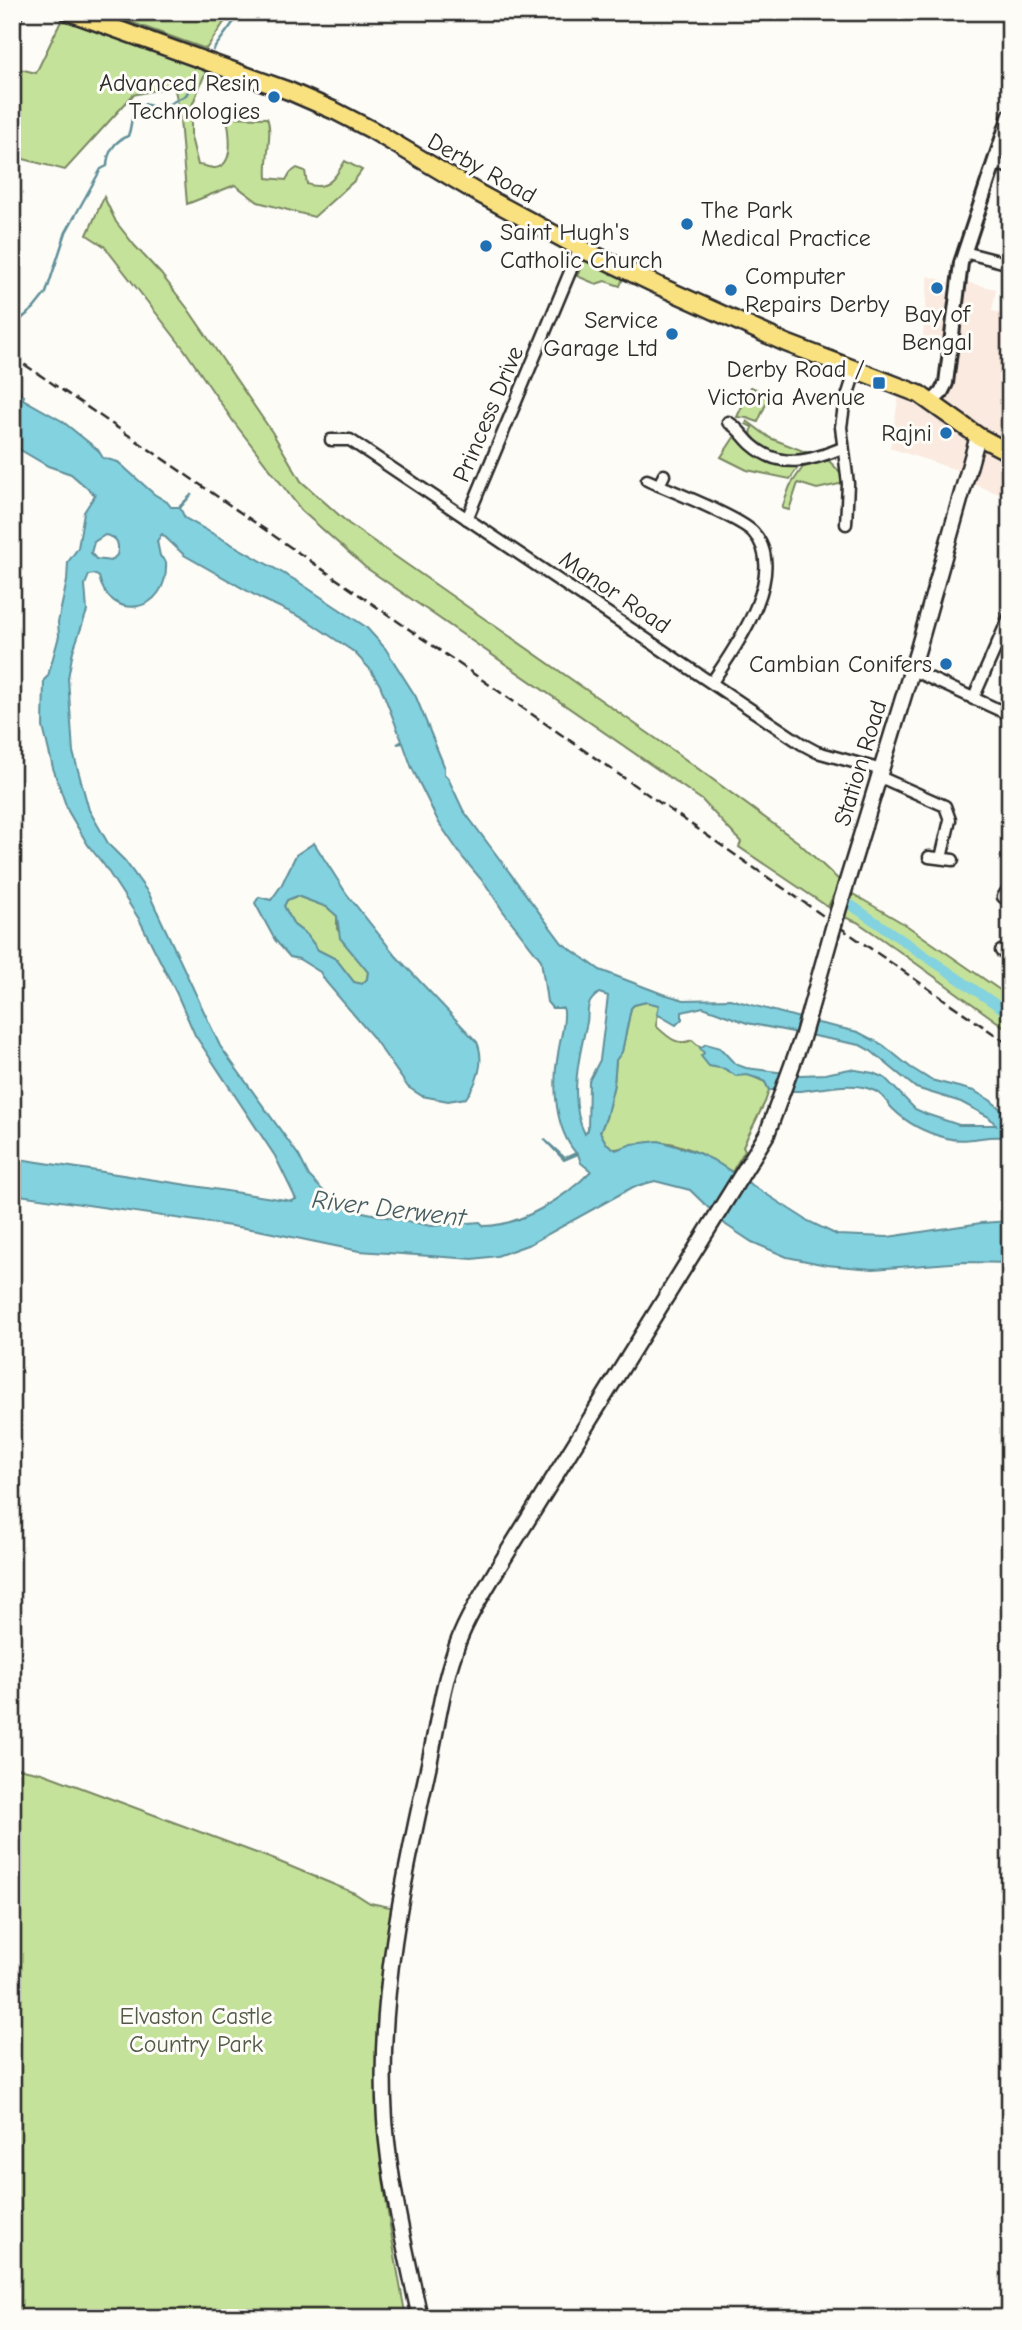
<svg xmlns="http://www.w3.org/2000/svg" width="1022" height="2330" font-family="'Comic Neue',sans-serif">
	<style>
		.built { fill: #fbeae0 }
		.green { fill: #c5e29a; stroke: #788662; stroke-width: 2 }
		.water { fill: #83d2e0; stroke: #608f98; stroke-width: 2; fill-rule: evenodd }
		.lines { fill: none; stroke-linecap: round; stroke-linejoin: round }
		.stream { stroke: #608f98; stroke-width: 2.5 }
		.canal { stroke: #83d2e0; stroke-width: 10 }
		.minor-casing { stroke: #2b2b2b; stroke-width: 15 }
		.tertiary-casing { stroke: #2b2b2b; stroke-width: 18 }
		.secondary-casing { stroke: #2b2b2b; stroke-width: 19 }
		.primary-casing { stroke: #2b2b2b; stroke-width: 21 }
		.minor { stroke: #fdfcf7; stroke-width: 10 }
		.tertiary { stroke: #fdfcf7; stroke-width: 12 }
		.secondary { stroke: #fdfcf7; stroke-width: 14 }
		.primary { stroke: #fae180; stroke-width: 16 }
		.rail { stroke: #2b2b2b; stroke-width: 2.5; stroke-dasharray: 10 5; stroke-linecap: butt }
		.secondary-bridge-casing { stroke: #2b2b2b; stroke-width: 19; stroke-linecap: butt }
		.secondary-bridge { stroke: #fdfcf7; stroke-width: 14 }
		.poi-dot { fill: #1f6fb2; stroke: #fdfcf7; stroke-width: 2.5 }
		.labels { text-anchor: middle; stroke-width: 6; stroke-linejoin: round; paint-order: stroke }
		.poi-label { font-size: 24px; fill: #2b2b2b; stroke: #fdfcf7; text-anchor: end }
		.street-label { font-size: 24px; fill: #2b2b2b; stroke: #fdfcf7 }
		.park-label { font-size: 24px; fill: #525947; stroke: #fdfcf7 }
		.water-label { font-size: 26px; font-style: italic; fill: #455d61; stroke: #fdfcf7 }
	</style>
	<rect width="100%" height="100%" fill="#fdfcf7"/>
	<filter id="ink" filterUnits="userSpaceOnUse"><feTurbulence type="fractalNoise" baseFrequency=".0143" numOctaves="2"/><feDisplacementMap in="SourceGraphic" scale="14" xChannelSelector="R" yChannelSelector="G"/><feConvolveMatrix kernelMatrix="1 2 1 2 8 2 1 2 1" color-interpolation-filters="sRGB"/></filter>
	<g filter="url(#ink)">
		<polygon class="built" points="928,276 951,283 969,283 996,289 992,311 1010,315 1010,498 973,484 963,472 890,448 900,389 924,400 945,371 948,338 923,336"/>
		<g class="green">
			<polygon points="102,12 231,12 206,49"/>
			<path d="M63,17L206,71L191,108V137L198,165C203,165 210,168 215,168C236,166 229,130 227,117L267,118C273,131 265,159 267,178L286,180L290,173L297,168L305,171L307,184C328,192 336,176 345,161L362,170L354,181L314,217L258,202L235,185L187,204L179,108L174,86L133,95L65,170L12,156V67L36,73Z"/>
			<polygon points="104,197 116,222 135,246 161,274 188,309 272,432 301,481 349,524 678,754 798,842 840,881 828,907 739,847 741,842 702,800 365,567 302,511 233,421 184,349 104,246 87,235"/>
			<polygon points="584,261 589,261 624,276 620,286 605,281 596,284 577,276"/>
			<polygon points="751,387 770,395 758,422 747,418 737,417"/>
			<path d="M747,421L770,438L806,452L804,457C782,455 767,454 751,437L752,427L746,424Z"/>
			<path d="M737,433C758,458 767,461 799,466L790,479L747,470L721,457Z"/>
			<polygon points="828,460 842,474 844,483 817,489 798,483 789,510 782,508 790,486 803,467"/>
			<polygon points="853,894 906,925 1010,997 1010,1031 882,939 857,922 844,917"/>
			<polygon points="297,896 327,907 337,916 337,929 368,972 367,979 362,985 354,982 336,959 318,950 307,935 294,925 284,906 287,900"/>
			<path d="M646,1002L659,1005L656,1026C667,1036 677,1047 692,1040L725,1069L747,1074L765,1082L769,1090L765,1102L743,1146L745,1150L732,1172C709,1158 679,1139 651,1142C638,1143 626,1148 614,1149L606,1143L600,1132L606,1118L614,1084L616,1060L622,1051L631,1008L634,1005Z"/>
			<path d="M12,1767L42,1773L275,1860L354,1893L370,1903L395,1908C386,1966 376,2025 377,2084C377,2162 392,2241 406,2318H12Z"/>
		</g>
		<g class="water">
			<path d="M14,369H16L20,395L24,396L23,399L62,421L98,450L103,458L118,462L154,494L167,502L171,507H179L192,494L180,508L185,518L297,581L366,627L385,648L416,697L444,766V774L448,778L463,810L562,943L600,970L660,993L684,1000L730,999L818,1023L858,1032L883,1045L910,1067L931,1080L974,1091L990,1100L1010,1117V1138C988,1133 968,1144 946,1138C927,1133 908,1124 894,1110C887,1104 884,1095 875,1091C852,1080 825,1089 801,1091C790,1091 779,1090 769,1090L765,1082L760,1079L747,1075L736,1076L725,1069L709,1066L701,1056L704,1053L700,1048L706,1044L720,1048L735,1064L746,1068L801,1075L825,1074L850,1069L873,1073L885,1078L915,1109L926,1114L959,1125H996L989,1117L961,1102L916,1088L871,1051L860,1045L747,1023L703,1007L682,1012V1019L676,1025L657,1014L659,1005L646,1002L634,1005L631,1008L622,1052L616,1060L614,1084L606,1118L600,1132L606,1143L616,1150L632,1144L659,1141L696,1152L713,1160L808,1221L837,1235L888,1237L981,1223L1010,1221V1263L964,1262L873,1269L826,1265L787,1257L752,1242L726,1225L690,1190L655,1181L633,1187L530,1244L497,1256L473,1259L359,1251L258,1230L12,1194V1158L292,1201L296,1199L275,1156L195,1035L177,994L139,919L104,865L88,845L68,811L53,768L43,727L44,680L48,676L59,636L58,622L67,581L68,562L78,548L84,512L95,495L71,474L48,466L12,445V393H18ZM162,534L184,555L260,598L305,619L354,652L370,669L380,685L402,741L397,744L403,743L412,768L439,823L463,858L486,885L503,911L541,960L547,1002L552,1008H563L564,1011C565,1026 560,1039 558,1054C552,1085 555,1129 576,1153L565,1158L544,1139L564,1160L578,1154L581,1163L591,1171C566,1197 521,1226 484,1226L480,1222L431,1226L358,1211L329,1197L309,1176L299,1156L220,1046L149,894L125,861L109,845L89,810L73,752L68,678L73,651L87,611L85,585L89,575L94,574L99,577C109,622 169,615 166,562L160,556L157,541ZM105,535C117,537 120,543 117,555L111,561L96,559L91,553L94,542ZM599,993L608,996L600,1060L589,1081L588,1130L585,1134C568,1102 579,1055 587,1022C588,1017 587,1010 589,1005C590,1000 595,996 599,993Z"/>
			<path d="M314,843L346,893L396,956L477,1042C485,1061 478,1082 466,1098L448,1101L422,1096L408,1087L372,1036L326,982L320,972L299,959L290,957L275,940L255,903L259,897L271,900L281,886L296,855ZM297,896L327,907L337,916L340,938L368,972L367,979L362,984L354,982L336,959L318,950L307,935L294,925L284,906L287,900Z"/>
		</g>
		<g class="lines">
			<g class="stream">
				<polyline points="213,50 241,12"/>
				<path d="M12,327L34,308L46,293L66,232L101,169L107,166C107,153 115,140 128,136C134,121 127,114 145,104L160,109L186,95L194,82"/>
			</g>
			<polyline class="canal" points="851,905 1010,1014"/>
			<defs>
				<g id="minor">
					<polyline points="12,28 17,12"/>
					<polyline points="994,163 1010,168"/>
					<polyline points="964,252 1010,264"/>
					<path d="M728,422C739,428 743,437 752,445C780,470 811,461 842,448"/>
					<polyline points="331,440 350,440 802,744 817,752 882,770"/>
					<path d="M647,480C669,490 739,517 753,532C790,572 735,648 712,682"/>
					<polyline points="659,485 664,475"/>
					<polyline points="467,519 580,248"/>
					<polyline points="846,524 848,484 841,427 844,406 856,369"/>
					<polyline points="912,670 1010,715"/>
					<polyline points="973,699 1010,615"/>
					<polyline points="880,777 945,806 950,820 941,858"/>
					<polyline points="929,857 953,860"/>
					<polyline points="1003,897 1010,886"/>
					<polyline points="1001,951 1010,953"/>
				</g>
				<polyline id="tertiary" points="932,402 941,393 946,383 961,263 1010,115"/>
				<g id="secondary">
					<polyline points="838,911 918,649 978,436"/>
					<path d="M420,2318C406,2252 390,2187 385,2120C377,2001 403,1880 429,1764C437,1727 442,1687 455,1651C464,1622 481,1597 496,1571L767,1134L802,1038L833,928"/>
				</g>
				<polyline id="primary" points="69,12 289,91 335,111 372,130 478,193 580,248 657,285 786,343 919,394 978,436 1010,453"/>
			</defs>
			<use href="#minor" class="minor-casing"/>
			<use href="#tertiary" class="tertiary-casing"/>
			<use href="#secondary" class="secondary-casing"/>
			<use href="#primary" class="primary-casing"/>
			<use href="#minor" class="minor"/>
			<use href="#tertiary" class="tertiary"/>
			<use href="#secondary" class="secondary"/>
			<use href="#primary" class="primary"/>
			<polyline class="rail" points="12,356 137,441 1010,1045"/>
			<defs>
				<polyline id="secondary-bridge" points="833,928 838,911"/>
			</defs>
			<use href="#secondary-bridge" class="secondary-bridge-casing"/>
			<use href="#secondary-bridge" class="secondary-bridge"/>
		</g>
	</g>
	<g class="poi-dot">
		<circle cx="274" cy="97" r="7"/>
		<circle cx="687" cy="224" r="7"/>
		<circle cx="486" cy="246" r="7"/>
		<circle cx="937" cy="288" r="7"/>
		<circle cx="731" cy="290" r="7"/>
		<circle cx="672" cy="334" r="7"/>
		<rect x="872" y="376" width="14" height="14" rx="3.5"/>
		<circle cx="946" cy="433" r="7"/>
		<circle cx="946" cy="664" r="7"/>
	</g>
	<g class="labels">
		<g class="poi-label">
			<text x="260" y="91">Advanced Resin<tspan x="260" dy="28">Technologies</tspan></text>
			<text x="701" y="218" text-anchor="start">The Park<tspan x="701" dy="28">Medical Practice</tspan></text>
			<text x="500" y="240" text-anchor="start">Saint Hugh's<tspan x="500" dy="28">Catholic Church</tspan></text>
			<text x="745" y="284" text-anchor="start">Computer<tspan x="745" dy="28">Repairs Derby</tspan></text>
			<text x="937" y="322" text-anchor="middle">Bay of<tspan x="937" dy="28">Bengal</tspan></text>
			<text x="658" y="328">Service<tspan x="658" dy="28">Garage Ltd</tspan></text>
			<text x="865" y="377">Derby Road /<tspan x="865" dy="28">Victoria Avenue</tspan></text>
			<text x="932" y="441">Rajni</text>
			<text x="932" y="672">Cambian Conifers</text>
		</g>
		<g class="street-label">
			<text transform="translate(482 168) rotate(29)" y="8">Derby Road</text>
			<text transform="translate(488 414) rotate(-67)" y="8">Princess Drive</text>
			<text transform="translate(615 592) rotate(34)" y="8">Manor Road</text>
			<text transform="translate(860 763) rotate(-73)" y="8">Station Road</text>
		</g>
		<g class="park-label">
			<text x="196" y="2024">Elvaston Castle<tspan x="196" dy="28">Country Park</tspan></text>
		</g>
		<g class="water-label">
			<text transform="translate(389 1208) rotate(7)" y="9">River Derwent</text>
		</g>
	</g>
	<rect width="1022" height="2330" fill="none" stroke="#fdfcf7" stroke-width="42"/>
	<rect x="21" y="21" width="980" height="2288" fill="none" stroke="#2b2b2b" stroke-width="2.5" filter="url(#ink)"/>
</svg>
